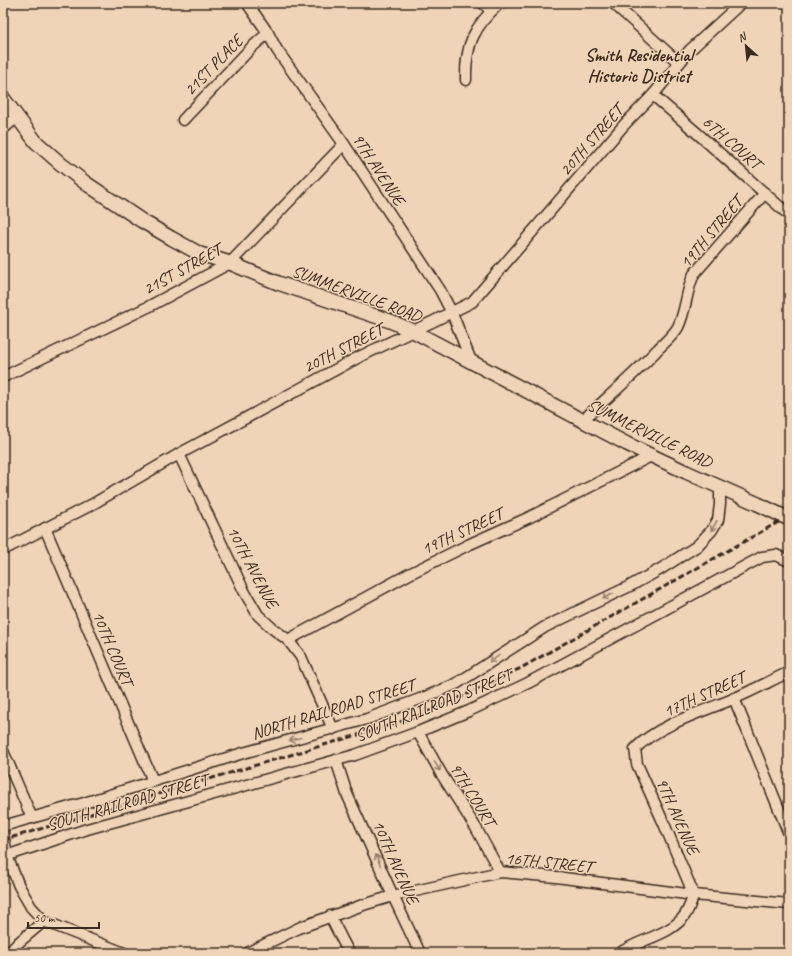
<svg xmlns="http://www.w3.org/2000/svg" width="792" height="956" font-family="Caveat,sans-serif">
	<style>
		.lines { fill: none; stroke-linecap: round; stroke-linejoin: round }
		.minor-casing { stroke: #3b2a1e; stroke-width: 13 }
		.major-casing { stroke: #3b2a1e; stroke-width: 16 }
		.minor { stroke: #f0d4b7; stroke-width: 10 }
		.major { stroke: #f0d4b7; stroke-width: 13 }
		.rail { stroke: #3b2a1e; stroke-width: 3; stroke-dasharray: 6 3; stroke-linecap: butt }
		.major-bridge-casing { stroke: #3b2a1e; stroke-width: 16; stroke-linecap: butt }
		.major-bridge { stroke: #f0d4b7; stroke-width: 13 }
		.oneway { stroke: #967f6a }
		.labels { text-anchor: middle; stroke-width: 3; stroke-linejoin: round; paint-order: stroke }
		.street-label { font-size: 17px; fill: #3b2a1e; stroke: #f0d4b7 }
		.neighbourhood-label { font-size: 18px; font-weight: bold; fill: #3b2a1e; stroke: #f0d4b7 }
	</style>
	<rect width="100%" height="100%" fill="#f0d4b7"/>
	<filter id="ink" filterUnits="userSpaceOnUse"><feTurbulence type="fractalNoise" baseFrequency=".025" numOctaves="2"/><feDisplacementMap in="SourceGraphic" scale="8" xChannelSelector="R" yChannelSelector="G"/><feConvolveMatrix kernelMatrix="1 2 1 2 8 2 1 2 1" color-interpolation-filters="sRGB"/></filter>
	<g filter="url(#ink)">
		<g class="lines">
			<defs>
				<g id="minor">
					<polyline points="247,3 268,33 277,50 344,144 440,290 452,313 471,361"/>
					<polyline points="483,3 491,11"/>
					<polyline points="613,3 678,62"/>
					<path d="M466,80C465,45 474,26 500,3"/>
					<polyline points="653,95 697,133 789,215"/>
					<polyline points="183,120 251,48 268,33"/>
					<polyline points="3,129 17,117"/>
					<polyline points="3,377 148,307 230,263 344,144"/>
					<path d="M583,420C608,397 634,375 657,350C664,343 673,336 678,327C686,311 686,291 694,274L765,193"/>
					<polyline points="179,454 244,591 258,615 272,628 288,640 301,657 333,729"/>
					<polyline points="45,528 153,781"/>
					<polyline points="3,550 91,505 179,454 359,357 434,321 472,302 624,125 653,95 690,50 741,3"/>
					<polyline points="288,640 411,573 470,544 530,517 651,456"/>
					<polyline points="734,698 789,834"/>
					<polyline points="418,732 442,775 476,828 500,872"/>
					<polyline points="3,751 32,818"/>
					<polyline points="336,760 347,794 393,896 420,953"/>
					<polyline points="3,826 84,803 243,753 367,719 425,697 456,684 545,627 630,586 659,570 697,546 712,530 718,520 720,504 720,488"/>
					<polyline points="3,833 7,856 19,886 31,907 44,921 124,953"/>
					<polyline points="3,857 87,829 355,755 418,732 469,711 528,683 762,557 776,555 789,561"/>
					<polyline points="330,916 349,953"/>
					<polyline points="9,953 18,943 44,921"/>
					<polyline points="247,953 301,927 363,905 393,896 500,872 556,877 694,895 789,904"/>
					<path d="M620,953C640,939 671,935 685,915C689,909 691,901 694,895L665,826L637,764L635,749C656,726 704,711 733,699C752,691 770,681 789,672"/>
				</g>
				<polyline id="major" points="3,98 36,142 61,164 87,184 142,221 171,238 200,254 230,263 278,283 390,321 413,331 627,444 686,472 758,504"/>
			</defs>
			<use href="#minor" class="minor-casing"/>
			<use href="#major" class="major-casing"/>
			<use href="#minor" class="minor"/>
			<use href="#major" class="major"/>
			<polyline class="rail" points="3,840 378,729 415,717 455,700 521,668 789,516"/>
			<defs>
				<polyline id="major-bridge" points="758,504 789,519"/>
			</defs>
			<use href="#major-bridge" class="major-bridge-casing"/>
			<use href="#major-bridge" class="major-bridge"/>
		</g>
		<defs><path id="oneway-shaft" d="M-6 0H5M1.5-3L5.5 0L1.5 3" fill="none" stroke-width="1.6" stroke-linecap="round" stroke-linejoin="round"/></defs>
		<g class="oneway">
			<use href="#oneway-shaft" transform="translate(714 526) rotate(119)"/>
			<use href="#oneway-shaft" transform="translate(608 596) rotate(155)"/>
			<use href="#oneway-shaft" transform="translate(494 659) rotate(146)"/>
			<use href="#oneway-shaft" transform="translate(295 739) rotate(165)"/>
			<use href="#oneway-shaft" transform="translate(437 766) rotate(60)"/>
			<use href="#oneway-shaft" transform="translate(378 860) rotate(-113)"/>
		</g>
	</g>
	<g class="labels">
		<g class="street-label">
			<text transform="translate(213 65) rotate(-46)" y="6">21ST PLACE</text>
			<text transform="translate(591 140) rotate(-49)" y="6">20TH STREET</text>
			<text transform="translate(732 142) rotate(41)" y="6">6TH COURT</text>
			<text transform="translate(379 169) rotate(57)" y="6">9TH AVENUE</text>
			<text transform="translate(711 232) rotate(-50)" y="6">19TH STREET</text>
			<text transform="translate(182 269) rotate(-29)" y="6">21ST STREET</text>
			<text transform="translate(357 293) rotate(20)" y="6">SUMMERVILLE ROAD</text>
			<text transform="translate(343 348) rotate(-27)" y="6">20TH STREET</text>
			<text transform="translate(650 433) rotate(26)" y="6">SUMMERVILLE ROAD</text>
			<text transform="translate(462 531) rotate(-25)" y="6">19TH STREET</text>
			<text transform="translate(253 567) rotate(62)" y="6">10TH AVENUE</text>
			<text transform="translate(113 648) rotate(67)" y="6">10TH COURT</text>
			<text transform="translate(704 694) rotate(-24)" y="6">17TH STREET</text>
			<text transform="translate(433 705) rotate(-22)" y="6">SOUTH RAILROAD STREET</text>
			<text transform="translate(333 709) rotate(-17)" y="6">NORTH RAILROAD STREET</text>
			<text transform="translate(473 794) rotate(58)" y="6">9TH COURT</text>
			<text transform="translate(127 802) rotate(-16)" y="6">SOUTH RAILROAD STREET</text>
			<text transform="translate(678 816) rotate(66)" y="6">9TH AVENUE</text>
			<text transform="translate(396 862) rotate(66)" y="6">10TH AVENUE</text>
			<text transform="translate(549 862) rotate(6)" y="6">16TH STREET</text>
		</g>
		<g class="neighbourhood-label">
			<text x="639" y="61">Smith Residential<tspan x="639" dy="21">Historic District</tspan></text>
		</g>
	</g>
	<rect width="792" height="956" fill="none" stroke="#f0d4b7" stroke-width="16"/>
	<rect x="8" y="8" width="776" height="940" fill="none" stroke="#3b2a1e" stroke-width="1.5" filter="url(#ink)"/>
	<g transform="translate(746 46) rotate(333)" stroke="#f0d4b7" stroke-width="3" paint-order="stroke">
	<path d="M0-3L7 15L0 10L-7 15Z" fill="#3b2a1e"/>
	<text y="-6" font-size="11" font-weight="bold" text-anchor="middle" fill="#3b2a1e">N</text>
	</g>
	<path d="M28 922v6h71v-6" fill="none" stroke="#3b2a1e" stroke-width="2"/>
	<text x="34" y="922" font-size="12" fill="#3b2a1e" stroke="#f0d4b7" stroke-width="3" paint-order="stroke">50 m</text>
</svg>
